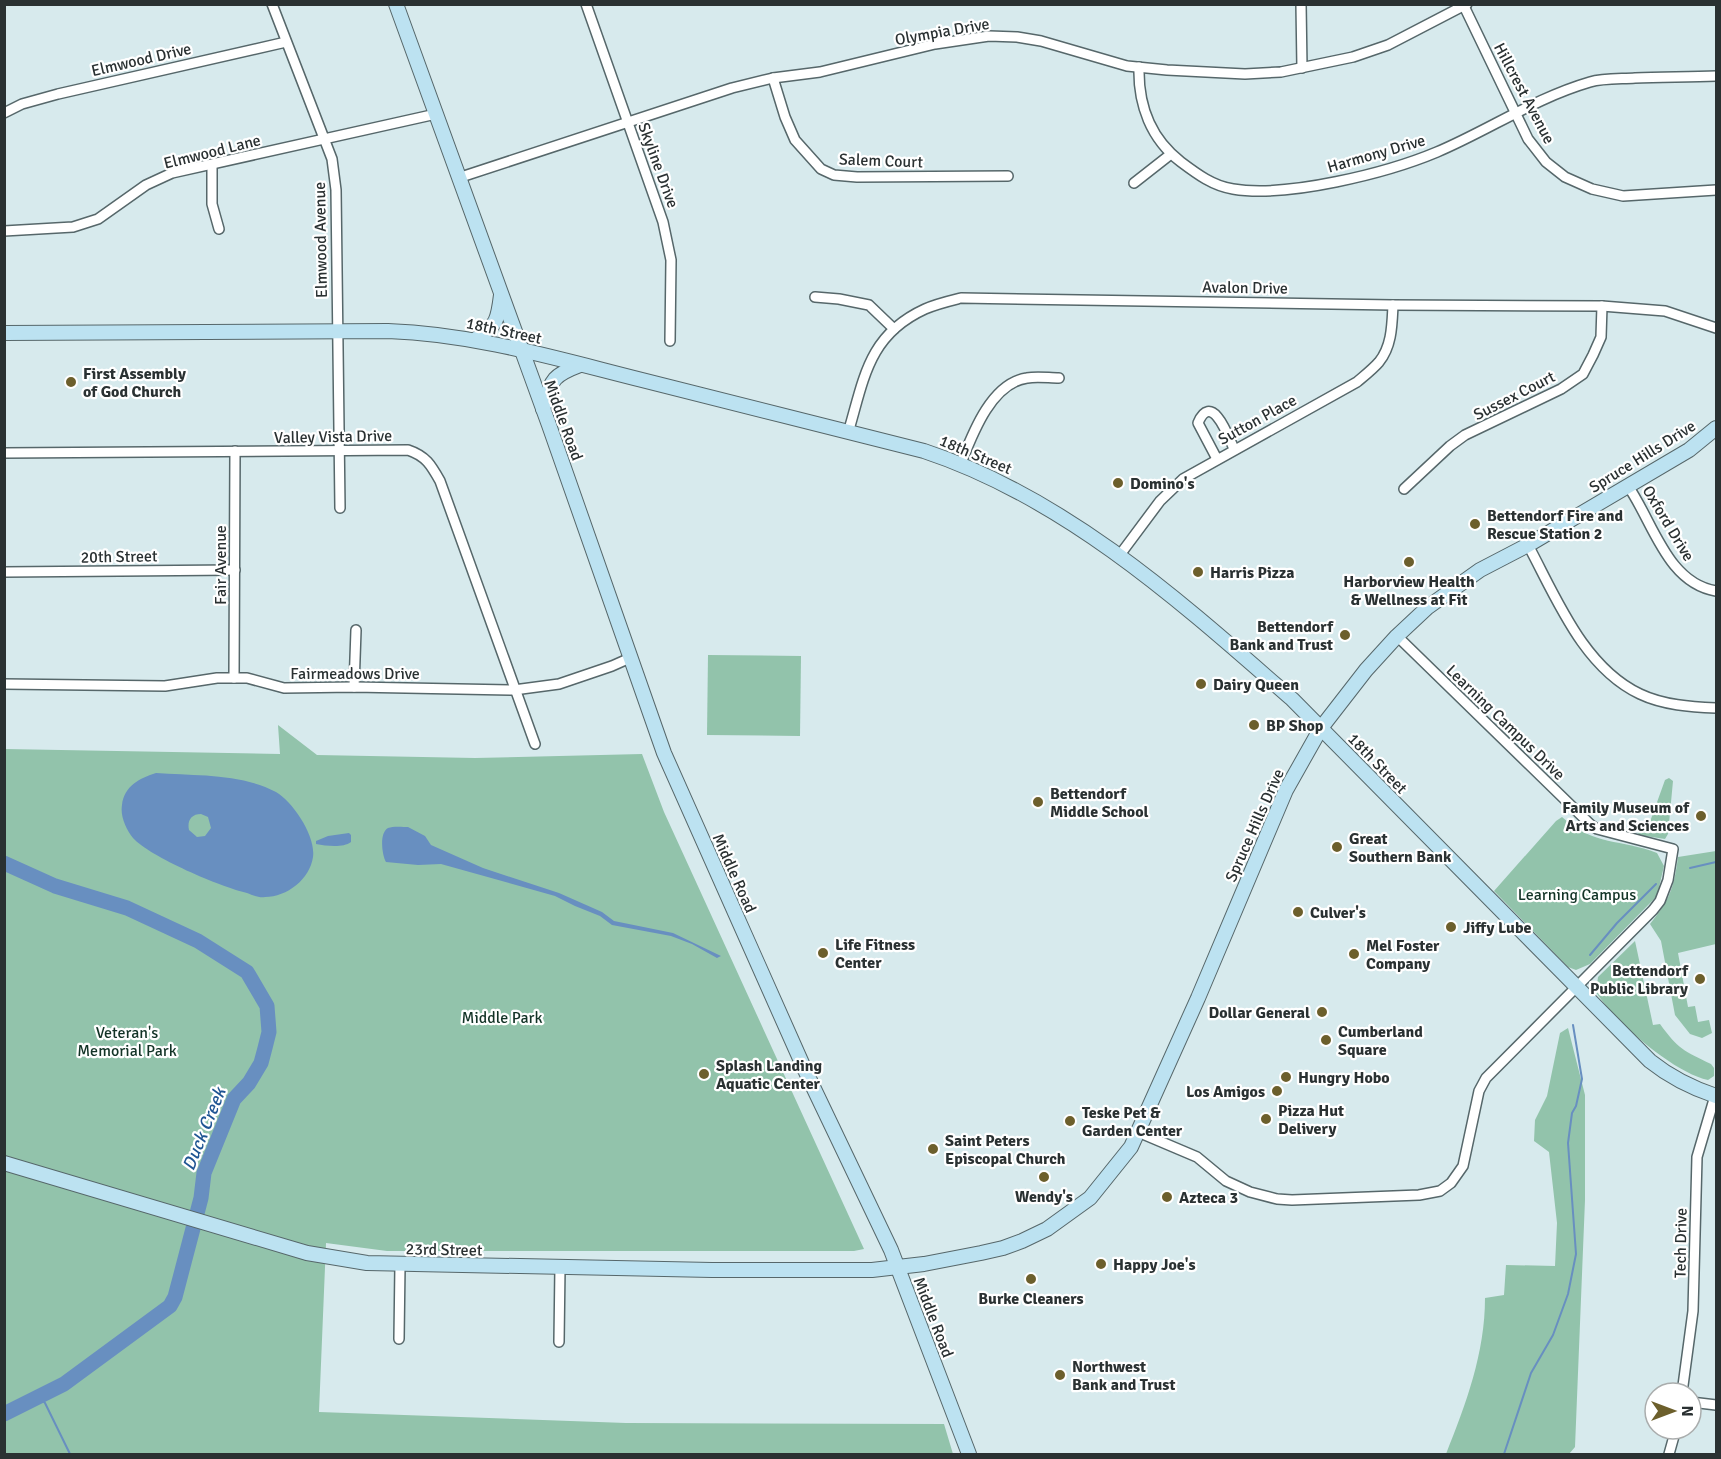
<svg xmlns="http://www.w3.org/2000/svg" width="1721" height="1459" font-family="Signika,sans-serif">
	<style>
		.green { fill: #92c3ab }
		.water { fill: #688fc0; fill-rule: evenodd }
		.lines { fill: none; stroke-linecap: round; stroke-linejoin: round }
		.stream { stroke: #688fc0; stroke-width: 2 }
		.river { stroke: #688fc0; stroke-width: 15 }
		.street-casing { stroke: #56676a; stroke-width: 12 }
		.secondary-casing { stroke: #56676a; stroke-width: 16 }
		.street { stroke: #fff; stroke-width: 9 }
		.secondary { stroke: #bce2f1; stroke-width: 14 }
		.poi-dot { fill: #6c5f2c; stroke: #fff; stroke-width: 2 }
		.labels { text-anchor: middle; stroke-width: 4.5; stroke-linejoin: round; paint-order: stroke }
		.street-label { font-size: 16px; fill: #2a3132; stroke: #fff }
		.poi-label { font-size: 16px; font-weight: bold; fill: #2a3132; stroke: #fff; text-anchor: start }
		.park-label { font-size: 16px; fill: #123326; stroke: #fff }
		.water-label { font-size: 18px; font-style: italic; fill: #205593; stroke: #fff }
	</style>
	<rect width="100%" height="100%" fill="#d7eaed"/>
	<g class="green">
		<polygon points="708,655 801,656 800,736 707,735"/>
		<polygon points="278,725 317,755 475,758 642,754 664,812 864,1249 854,1251 387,1251 326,1243 319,1412 626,1423 944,1424 953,1454 5,1454 5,749 280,754"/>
		<polygon points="1669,778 1673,781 1668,834 1665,839 1639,835 1638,834 1640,830 1647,830 1665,780"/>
		<path d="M1562,817C1594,846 1621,839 1657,853L1664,866L1657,896L1590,964L1576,970L1568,967L1494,891L1556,821Z"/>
		<path d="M1716,851V944L1678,953L1688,1007L1695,1006L1698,1022L1709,1020L1712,1033L1702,1038L1690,1034L1675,1015L1661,941L1650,924C1670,899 1674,888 1678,857Z"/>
		<path d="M1635,941L1653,1025L1660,1024C1678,1049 1684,1051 1711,1064L1714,1068V1076L1708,1080C1674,1073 1614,1021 1596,992L1598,977Z"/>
		<path d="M1568,1028L1585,1095V1200L1575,1447L1569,1454H1446C1466,1404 1485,1353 1485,1298L1504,1295L1506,1265L1555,1266L1557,1223L1549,1152L1534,1141L1535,1120L1547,1096L1560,1033Z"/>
	</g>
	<g class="water">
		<path d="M156,773C195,776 240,773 276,792C293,802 316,836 313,857C310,879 287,897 265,897C259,898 252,895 247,893C221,887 150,857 133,838C126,829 120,816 122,805C124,786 140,778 156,773ZM201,814L208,817L211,828L205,836L197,837L189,830C187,821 191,814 201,814Z"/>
		<path d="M408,827L425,836L431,845L483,868L559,893L602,912L614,921L673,933L721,956L717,958L692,944L671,936L612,925L600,916L575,906L555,896L441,864L418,865L386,862C382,855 379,833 388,828C393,826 403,827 408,827Z"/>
		<path d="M349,833L351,835V842C343,848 327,846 316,844V841L328,836Z"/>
	</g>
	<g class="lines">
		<g class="stream">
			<polyline points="1690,868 1716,862"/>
			<polyline points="1590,955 1617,923 1656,884"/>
			<polyline points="40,1397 45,1403 70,1454"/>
			<polyline points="1504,1454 1531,1373 1553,1335 1568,1294 1576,1254 1568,1143 1572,1113 1576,1106 1582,1079 1573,1025"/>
		</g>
		<polyline class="river" points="4,863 55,886 127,908 198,941 247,972 267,1006 269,1032 265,1048 261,1063 249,1083 234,1099 204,1173 201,1198 175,1297 170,1306 64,1384 4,1414"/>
		<defs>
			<g id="street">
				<polyline points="272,4 332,159 336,190 340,508"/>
				<polyline points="586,4 663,222 671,260 670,341"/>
				<polyline points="1301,4 1302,68"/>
				<polyline points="1463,4 1528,139 1546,162 1565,177 1592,189 1623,196 1716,190"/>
				<path d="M1139,67C1138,105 1151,139 1181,162C1197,174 1213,186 1233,189C1287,198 1387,173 1437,152C1489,130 1535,98 1590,82C1603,78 1621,79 1635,78C1662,77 1689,77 1716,76"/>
				<polyline points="773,78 785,117 795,140 821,169 834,175 857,177 1008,176"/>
				<polyline points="4,113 22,104 58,94 286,42"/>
				<polyline points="212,166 212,204 219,229"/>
				<polyline points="458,178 732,88 773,78 820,72 935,44 989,36 1017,37 1041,41 1127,66 1167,70 1245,74 1281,72 1353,57 1388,45 1467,4"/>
				<polyline points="1134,183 1171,154"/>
				<polyline points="4,231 73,227 98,219 146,185 172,173 436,114"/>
				<polyline points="815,297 839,299 869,305 894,329"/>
				<path d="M848,433C864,379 868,335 925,309C936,304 949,301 961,298L1393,305L1602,306L1665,311L1716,328"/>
				<path d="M4,453L408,450C426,456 431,465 440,481L535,744"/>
				<path d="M1217,459L1198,423C1212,390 1229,438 1234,449"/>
				<path d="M961,463C972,435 991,383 1027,378C1037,376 1049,378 1059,378"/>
				<path d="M1628,486C1653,522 1667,583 1716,591"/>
				<polyline points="1404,489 1450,446 1465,435 1561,389 1583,374 1593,355 1601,337 1602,306"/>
				<path d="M1528,545C1556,597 1583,667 1640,694C1663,705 1691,707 1716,708"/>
				<path d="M1119,556L1160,501L1183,479L1357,382C1364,376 1373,369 1379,362C1392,346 1392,325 1393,305"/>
				<polyline points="4,572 235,570"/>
				<polyline points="234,678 235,451"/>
				<polyline points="4,684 165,686 217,678 247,678 284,688 354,687 514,690 559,684 612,666 630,658"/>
				<polyline points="354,687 356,630"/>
				<polyline points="1138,1132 1197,1157 1226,1181 1250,1192 1277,1199 1292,1200 1419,1195 1440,1191 1451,1183 1463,1166 1479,1091 1486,1078 1653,910 1660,901 1668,880 1673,849 1597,829 1591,825 1397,636"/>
				<polyline points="399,1339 400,1265"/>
				<polyline points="559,1342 560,1267"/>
				<polyline points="1682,1393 1693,1311 1697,1157 1715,1096"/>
				<polyline points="1691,1402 1716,1405"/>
				<polyline points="1669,1454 1676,1429"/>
			</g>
			<g id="secondary">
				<polyline points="396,4 549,425 664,753 805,1070 891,1250 969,1454"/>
				<path d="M4,333L388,331C475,334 558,359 642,380C736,404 830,427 924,451C1066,498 1181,602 1292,699L1650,1061C1670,1077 1692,1088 1716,1096"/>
				<path d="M476,339C497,325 498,320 501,295"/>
				<path d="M543,409C552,380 551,376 580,365"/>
				<polyline points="4,1163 307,1253 367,1263 712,1270 872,1270 924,1264 981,1253 1003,1248 1022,1241 1047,1229 1090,1198 1131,1147 1198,998 1286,790 1321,728 1366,670 1397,636 1428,607 1480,570 1528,545 1689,450 1716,428"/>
			</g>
		</defs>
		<use href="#street" class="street-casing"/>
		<use href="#secondary" class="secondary-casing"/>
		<use href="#street" class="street"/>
		<use href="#secondary" class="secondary"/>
	</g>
	<g class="poi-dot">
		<circle cx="71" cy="382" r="6"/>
		<circle cx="1118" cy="483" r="6"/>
		<circle cx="1475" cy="524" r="6"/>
		<circle cx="1409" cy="562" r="6"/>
		<circle cx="1198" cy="572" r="6"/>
		<circle cx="1345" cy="635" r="6"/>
		<circle cx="1201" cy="684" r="6"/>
		<circle cx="1254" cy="725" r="6"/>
		<circle cx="1038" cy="802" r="6"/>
		<circle cx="1701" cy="816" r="6"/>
		<circle cx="1337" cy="847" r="6"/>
		<circle cx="1298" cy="912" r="6"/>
		<circle cx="1451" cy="927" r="6"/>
		<circle cx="823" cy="953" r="6"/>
		<circle cx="1354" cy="954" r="6"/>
		<circle cx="1700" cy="979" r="6"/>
		<circle cx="1322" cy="1012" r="6"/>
		<circle cx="1326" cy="1040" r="6"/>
		<circle cx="704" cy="1074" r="6"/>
		<circle cx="1286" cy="1077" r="6"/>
		<circle cx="1277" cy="1091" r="6"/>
		<circle cx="1266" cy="1119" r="6"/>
		<circle cx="1070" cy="1121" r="6"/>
		<circle cx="933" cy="1149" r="6"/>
		<circle cx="1044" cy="1177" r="6"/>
		<circle cx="1167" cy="1197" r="6"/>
		<circle cx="1101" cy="1264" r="6"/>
		<circle cx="1031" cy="1279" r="6"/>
		<circle cx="1060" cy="1375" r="6"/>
	</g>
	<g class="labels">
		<g class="street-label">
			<text transform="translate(942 31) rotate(-10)" y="6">Olympia Drive</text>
			<text transform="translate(141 59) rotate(-13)" y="6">Elmwood Drive</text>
			<text transform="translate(1525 93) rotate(62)" y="6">Hillcrest Avenue</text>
			<text transform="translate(212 151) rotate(-14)" y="6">Elmwood Lane</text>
			<text transform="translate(1376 153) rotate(-16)" y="6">Harmony Drive</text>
			<text transform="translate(881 160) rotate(2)" y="6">Salem Court</text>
			<text transform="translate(659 165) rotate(70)" y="6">Skyline Drive</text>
			<text transform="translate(320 240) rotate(-91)" y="6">Elmwood Avenue</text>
			<text transform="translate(1245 287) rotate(1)" y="6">Avalon Drive</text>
			<text transform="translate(504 330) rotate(12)" y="6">18th Street</text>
			<text transform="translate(1514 395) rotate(-27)" y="6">Sussex Court</text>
			<text transform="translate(1257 419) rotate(-29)" y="6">Sutton Place</text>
			<text transform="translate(564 420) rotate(70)" y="6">Middle Road</text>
			<text transform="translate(333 436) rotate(-1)" y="6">Valley Vista Drive</text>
			<text transform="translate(976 454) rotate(23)" y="6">18th Street</text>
			<text transform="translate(1642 456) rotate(-32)" y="6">Spruce Hills Drive</text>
			<text transform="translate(1669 523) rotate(59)" y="6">Oxford Drive</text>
			<text transform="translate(119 556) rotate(-1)" y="6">20th Street</text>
			<text transform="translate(220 565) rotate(-90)" y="6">Fair Avenue</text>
			<text x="355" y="679">Fairmeadows Drive</text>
			<text transform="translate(1506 722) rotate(44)" y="6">Learning Campus Drive</text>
			<text transform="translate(1378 763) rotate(46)" y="6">18th Street</text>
			<text transform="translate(1254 825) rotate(-66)" y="6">Spruce Hills Drive</text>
			<text transform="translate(735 873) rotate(66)" y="6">Middle Road</text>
			<text transform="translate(1680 1243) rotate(-89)" y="6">Tech Drive</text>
			<text transform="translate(444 1249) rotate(1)" y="6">23rd Street</text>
			<text transform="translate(934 1317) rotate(69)" y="6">Middle Road</text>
		</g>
		<g class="poi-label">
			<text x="83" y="379">First Assembly<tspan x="83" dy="18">of God Church</tspan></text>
			<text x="1130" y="489">Domino's</text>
			<text x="1487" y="521">Bettendorf Fire and<tspan x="1487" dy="18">Rescue Station 2</tspan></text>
			<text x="1210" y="578">Harris Pizza</text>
			<text x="1409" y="587" text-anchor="middle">Harborview Health<tspan x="1409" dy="18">&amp; Wellness at Fit</tspan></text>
			<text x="1333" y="632" text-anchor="end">Bettendorf<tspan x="1333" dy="18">Bank and Trust</tspan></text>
			<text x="1213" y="690">Dairy Queen</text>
			<text x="1266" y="731">BP Shop</text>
			<text x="1050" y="799">Bettendorf<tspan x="1050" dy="18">Middle School</tspan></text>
			<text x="1689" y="813" text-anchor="end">Family Museum of<tspan x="1689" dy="18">Arts and Sciences</tspan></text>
			<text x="1349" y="844">Great<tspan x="1349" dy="18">Southern Bank</tspan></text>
			<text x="1310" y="918">Culver's</text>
			<text x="1463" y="933">Jiffy Lube</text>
			<text x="835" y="950">Life Fitness<tspan x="835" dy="18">Center</tspan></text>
			<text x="1366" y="951">Mel Foster<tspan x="1366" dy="18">Company</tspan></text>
			<text x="1688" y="976" text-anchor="end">Bettendorf<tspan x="1688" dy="18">Public Library</tspan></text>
			<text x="1310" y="1018" text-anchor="end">Dollar General</text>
			<text x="1338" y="1037">Cumberland<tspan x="1338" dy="18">Square</tspan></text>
			<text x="716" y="1071">Splash Landing<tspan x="716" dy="18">Aquatic Center</tspan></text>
			<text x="1298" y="1083">Hungry Hobo</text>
			<text x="1265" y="1097" text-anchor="end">Los Amigos</text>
			<text x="1278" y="1116">Pizza Hut<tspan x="1278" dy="18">Delivery</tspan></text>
			<text x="1082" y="1118">Teske Pet &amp;<tspan x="1082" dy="18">Garden Center</tspan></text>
			<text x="945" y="1146">Saint Peters<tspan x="945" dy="18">Episcopal Church</tspan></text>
			<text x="1044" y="1202" text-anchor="middle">Wendy's</text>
			<text x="1179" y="1203">Azteca 3</text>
			<text x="1113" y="1270">Happy Joe's</text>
			<text x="1031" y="1304" text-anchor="middle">Burke Cleaners</text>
			<text x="1072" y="1372">Northwest<tspan x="1072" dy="18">Bank and Trust</tspan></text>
		</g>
		<g class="park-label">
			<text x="1577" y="900">Learning Campus</text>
			<text x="502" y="1023">Middle Park</text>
			<text x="127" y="1038">Veteran's<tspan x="127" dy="18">Memorial Park</tspan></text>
		</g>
		<g class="water-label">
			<text transform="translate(204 1129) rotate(-68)" y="6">Duck Creek</text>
		</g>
	</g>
	<rect width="1721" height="1459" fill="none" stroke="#2a3132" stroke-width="12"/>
	<g transform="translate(1673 1411) rotate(90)"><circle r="28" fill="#ffffff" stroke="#aaadad" stroke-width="1.5"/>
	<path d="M0-4.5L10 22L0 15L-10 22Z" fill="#6c5f2c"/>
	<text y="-9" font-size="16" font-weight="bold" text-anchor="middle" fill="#2a3132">N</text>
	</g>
</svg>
